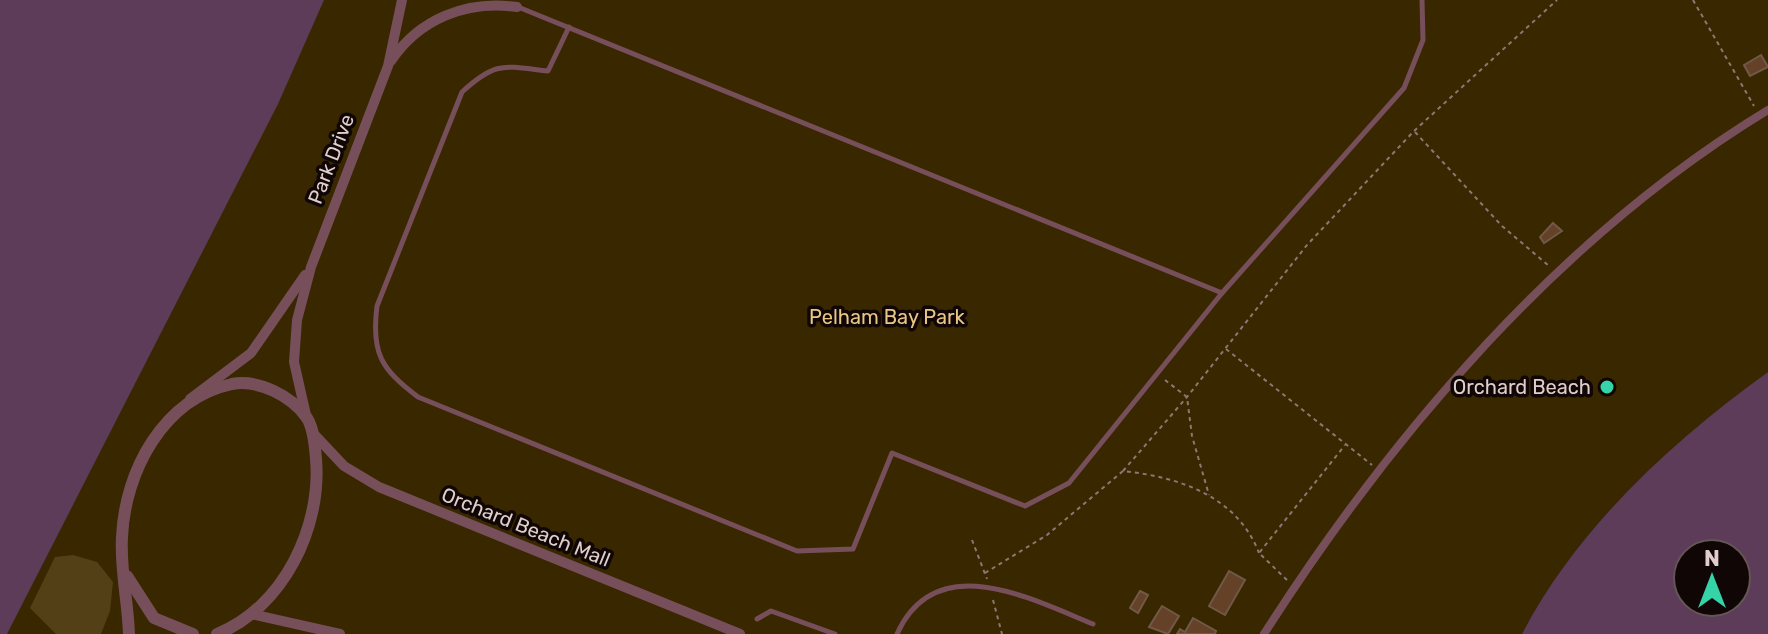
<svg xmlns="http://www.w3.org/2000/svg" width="1768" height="634" font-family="Rubik,sans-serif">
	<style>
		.green { fill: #392700 }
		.forest { fill: #534017 }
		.water { fill: #5c3c59; fill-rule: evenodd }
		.building { fill: #654128; stroke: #705949; stroke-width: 2 }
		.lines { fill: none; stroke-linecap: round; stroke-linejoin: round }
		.path { stroke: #8c7774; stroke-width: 2; stroke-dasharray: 4 4; stroke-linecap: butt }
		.service { stroke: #764f5b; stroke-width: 5 }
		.pedestrian { stroke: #764f5b; stroke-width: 8 }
		.minor { stroke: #764f5b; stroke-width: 10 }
		.tertiary { stroke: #764f5b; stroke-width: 12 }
		.poi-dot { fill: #34d4a8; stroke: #100605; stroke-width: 3 }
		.labels { text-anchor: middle; stroke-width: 7; stroke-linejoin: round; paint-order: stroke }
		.street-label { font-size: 20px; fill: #dfcecb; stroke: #100605 }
		.park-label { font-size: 20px; fill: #e8c684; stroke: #100605 }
		.poi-label { font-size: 20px; fill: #dfcecb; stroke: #100605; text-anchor: end }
	</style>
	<rect width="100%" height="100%" fill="#2f1714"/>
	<path class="green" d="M299,0H1768V372C1672,441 1577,528 1522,634H0Z"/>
	<polygon class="forest" points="73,555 97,562 113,582 110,611 101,634 56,634 30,608 55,557"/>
	<g class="water">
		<polygon points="0,0 324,0 278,104 7,634 0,634"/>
		<path d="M1768,372V634H1522C1577,528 1672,441 1768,372ZM1736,554V602H1688V554Z"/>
	</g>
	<g class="building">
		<polygon points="1761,55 1768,67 1750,76 1744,65"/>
		<polygon points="1553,223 1562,231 1544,243 1540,237"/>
		<polygon points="1229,571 1245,580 1225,615 1209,606"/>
		<polygon points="1140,591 1148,595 1138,613 1130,608"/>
		<polygon points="1162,606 1179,616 1168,634 1149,627"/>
		<polygon points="1193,618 1216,631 1215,634 1177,634 1180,629 1185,632"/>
	</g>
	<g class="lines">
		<g class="path">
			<polyline points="1693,0 1754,106"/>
			<polyline points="1415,132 1502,226 1549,266"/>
			<polyline points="1226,349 1372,465"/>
			<polyline points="1165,380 1187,397 1192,436 1209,495"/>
			<polyline points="1123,471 1187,397 1307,245 1414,131 1557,0"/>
			<polyline points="972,540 987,579"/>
			<path d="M985,573L1047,535L1123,471C1179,477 1237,496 1259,553"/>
			<polyline points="1287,580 1259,553 1345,445"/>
			<polyline points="993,600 1002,634"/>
		</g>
		<g class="service">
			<polyline points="518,7 1222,293"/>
			<path d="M569,27L548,71C503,66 496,61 462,92L377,306C371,353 381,369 418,397L797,551L853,549L892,453L1025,506L1069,483L1222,293L1404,88L1423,40L1422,0"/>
			<polyline points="757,619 771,611 835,634"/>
			<path d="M897,634C936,548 1031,599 1093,624"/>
		</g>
		<path class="pedestrian" d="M1264,634C1393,432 1562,235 1768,110"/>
		<g class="minor">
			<path d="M391,61C419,19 466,0 517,7"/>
			<polyline points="190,399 251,353 305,275"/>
			<polyline points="306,415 294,362 297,320 311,267 388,66 402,0"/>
			<polyline points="312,432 344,466 379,487 740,634"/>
			<polyline points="251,614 340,634"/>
		</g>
		<g class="tertiary">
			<polyline points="127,576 154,618 193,634"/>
			<path d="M129,634C128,602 120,569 122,537C125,471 163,399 232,384C258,379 292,396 307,418C314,429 315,447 316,459C322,527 283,608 217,634"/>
		</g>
	</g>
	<circle class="poi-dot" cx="1607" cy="387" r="8"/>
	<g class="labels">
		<g class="street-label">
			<text transform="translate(331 159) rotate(-69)" y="7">Park Drive</text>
			<text transform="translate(526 527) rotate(22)" y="7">Orchard Beach Mall</text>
		</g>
		<g class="park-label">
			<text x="887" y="324">Pelham Bay Park</text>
		</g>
		<g class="poi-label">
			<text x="1591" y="394">Orchard Beach</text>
		</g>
	</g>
	<g transform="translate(1712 578)"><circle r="38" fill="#100605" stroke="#635654" stroke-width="2"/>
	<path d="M0-6L14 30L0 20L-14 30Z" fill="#34d4a8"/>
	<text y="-12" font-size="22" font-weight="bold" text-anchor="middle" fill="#dfcecb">N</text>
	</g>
</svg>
